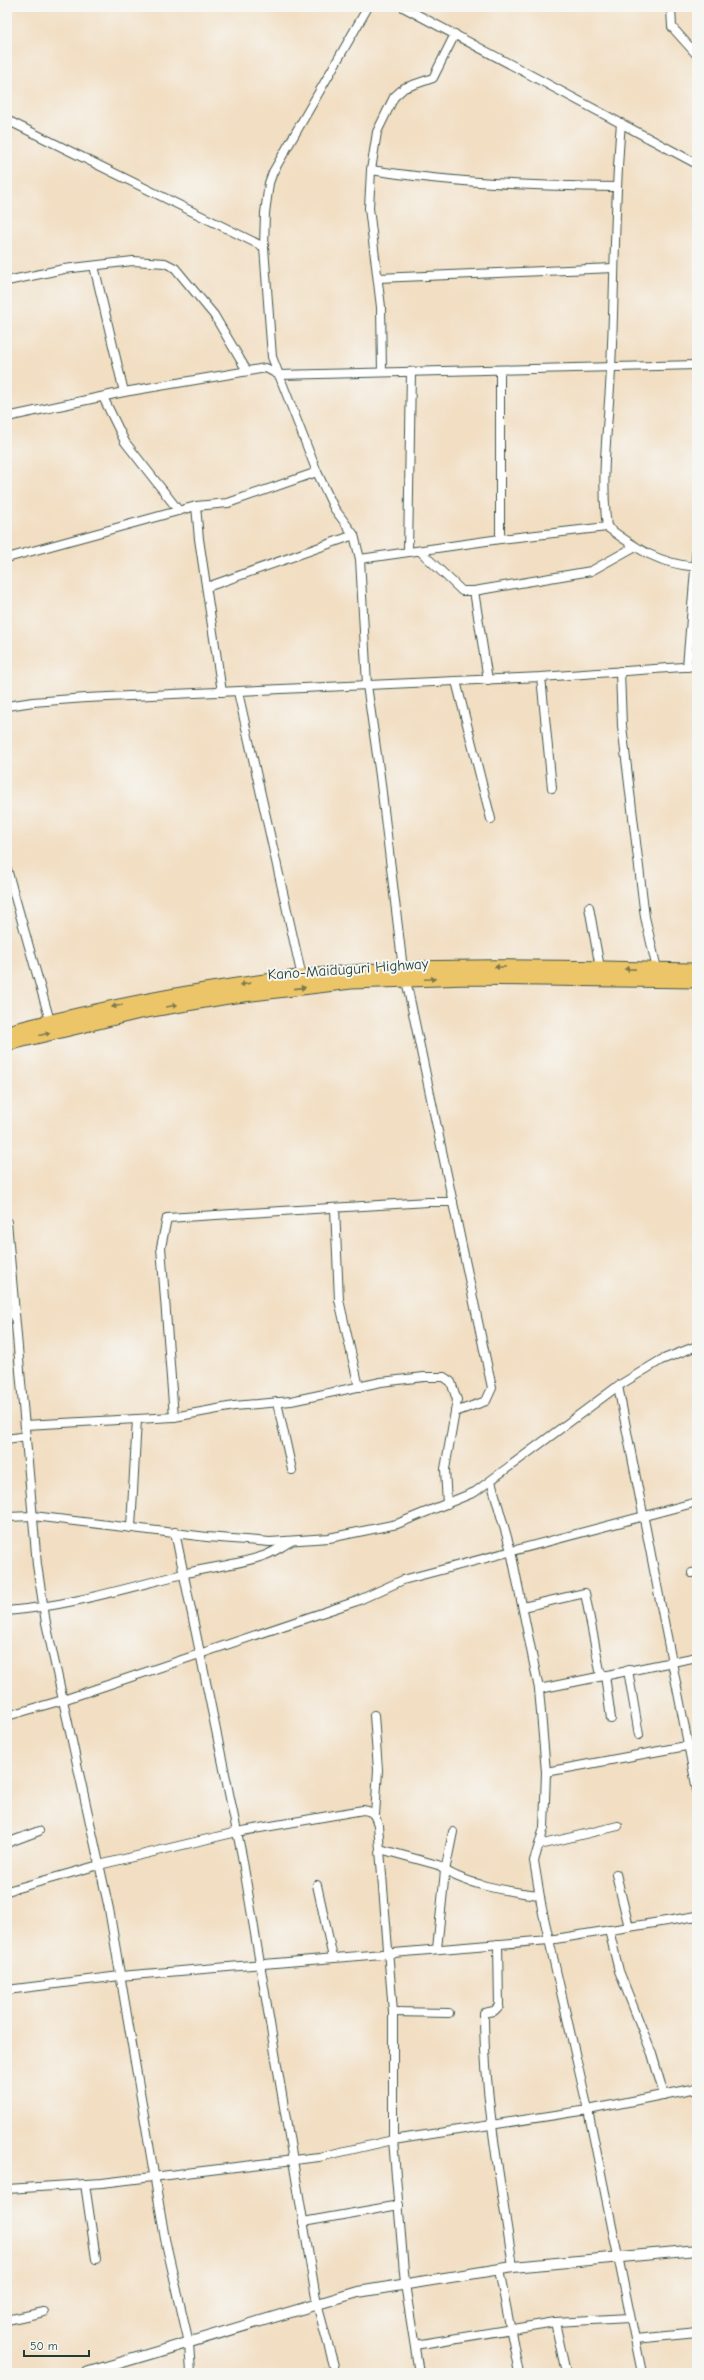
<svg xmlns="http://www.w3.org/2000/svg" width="704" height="2380" font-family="'Comic Neue',sans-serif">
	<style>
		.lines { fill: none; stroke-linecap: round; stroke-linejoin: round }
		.minor-casing { stroke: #3f5549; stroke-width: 10 }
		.tertiary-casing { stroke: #3f5549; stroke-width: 12 }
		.trunk-casing { stroke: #3f5549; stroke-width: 15 }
		.minor { stroke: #fff; stroke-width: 8 }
		.tertiary { stroke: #fff; stroke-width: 10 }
		.trunk { stroke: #edc569; stroke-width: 13 }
		.oneway { fill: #7c7a4c }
		.labels { text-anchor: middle; stroke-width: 4; stroke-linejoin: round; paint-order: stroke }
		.street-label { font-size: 15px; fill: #1f3d34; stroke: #f6f6f2 }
	</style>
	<rect width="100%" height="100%" fill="#f6f6f2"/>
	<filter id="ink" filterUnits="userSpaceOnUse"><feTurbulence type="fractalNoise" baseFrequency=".025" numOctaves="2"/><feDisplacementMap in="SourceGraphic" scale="8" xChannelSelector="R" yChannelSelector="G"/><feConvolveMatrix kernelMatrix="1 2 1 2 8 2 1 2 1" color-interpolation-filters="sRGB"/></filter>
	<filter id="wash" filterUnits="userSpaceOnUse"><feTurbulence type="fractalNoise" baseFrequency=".012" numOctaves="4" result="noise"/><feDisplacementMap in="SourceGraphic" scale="16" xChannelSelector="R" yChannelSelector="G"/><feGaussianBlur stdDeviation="0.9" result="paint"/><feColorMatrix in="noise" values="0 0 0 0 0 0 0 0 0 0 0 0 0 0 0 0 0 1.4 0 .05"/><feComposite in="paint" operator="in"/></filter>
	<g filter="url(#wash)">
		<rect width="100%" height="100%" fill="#f2dec2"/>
	</g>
	<g filter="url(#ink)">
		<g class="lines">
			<defs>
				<g id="minor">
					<polyline points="368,7 273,172 269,183 265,213 264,247 272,357 317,472 334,508 354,535 360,559 367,685 380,776 403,969"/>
					<polyline points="403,7 697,164"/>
					<polyline points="671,7 672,27 697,55"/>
					<polyline points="7,120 264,247"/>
					<path d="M371,170C452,183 534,186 616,187"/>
					<polyline points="94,266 124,392"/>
					<polyline points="378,278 614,268"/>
					<polyline points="7,281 64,269 133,261 165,263 175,268 214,315 247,371"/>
					<polyline points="500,370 500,539"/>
					<polyline points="382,372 381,307 369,208 371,170 377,132 394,97 404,88 433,78 455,34"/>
					<polyline points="103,397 125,442 179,511"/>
					<polyline points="7,417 124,392 266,368 279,375 697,365"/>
					<polyline points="196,506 199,539 222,692"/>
					<path d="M607,527C600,475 609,421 611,368C615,286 614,204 621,123"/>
					<polyline points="420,551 462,591 474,591 591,571 634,547"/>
					<polyline points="408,552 411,372"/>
					<polyline points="7,558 196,506 228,503 317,472"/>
					<path d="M360,559L500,539L607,527C637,549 659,564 697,567"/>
					<polyline points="207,587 354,535"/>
					<polyline points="474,591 488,680"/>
					<polyline points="687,667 697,545"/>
					<polyline points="620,671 622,726 645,917 657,969"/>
					<polyline points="541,677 552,788"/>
					<polyline points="456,681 491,819"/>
					<polyline points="238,692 302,977"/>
					<polyline points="7,706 33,702 86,698 541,677 697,666"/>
					<polyline points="7,869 50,1021"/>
					<polyline points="589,907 600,968"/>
					<polyline points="406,980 492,1388 486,1401 455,1412"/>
					<polyline points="335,1208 339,1300 359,1387"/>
					<polyline points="7,1222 37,1565 46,1623 109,1909 165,2239 189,2343 191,2373"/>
					<polyline points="7,1315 15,1313"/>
					<polyline points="618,1386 697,1790"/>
					<polyline points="277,1402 292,1470"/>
					<polyline points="174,1417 161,1247 167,1218 428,1202 453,1202"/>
					<polyline points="25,1425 174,1417 234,1406 291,1401 381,1382 424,1377 444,1377 451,1382 457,1400 445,1469 447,1504"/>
					<polyline points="7,1439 26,1436"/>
					<polyline points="491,1481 511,1551 539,1689 546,1772 544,1828 534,1861 542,1909 588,2110 642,2373"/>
					<polyline points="7,1517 33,1516 207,1537 270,1542 329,1538 397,1524 475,1492 618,1386 661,1360 697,1346"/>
					<polyline points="131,1527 137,1419"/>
					<polyline points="175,1532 242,1856 317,2304 336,2373"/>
					<polyline points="692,1573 697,1572"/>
					<polyline points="523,1607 585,1593 601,1676"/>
					<path d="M7,1611C69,1606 123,1589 183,1574C209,1567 237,1565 263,1556C273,1553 282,1546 290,1542"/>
					<polyline points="628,1670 639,1735"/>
					<polyline points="605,1675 611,1719"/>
					<polyline points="539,1689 697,1657"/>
					<polyline points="374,1715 378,1770 375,1815"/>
					<polyline points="7,1716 63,1700 357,1601 403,1580 697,1502"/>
					<polyline points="546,1772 697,1744"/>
					<polyline points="7,1843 39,1831"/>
					<polyline points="539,1845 618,1826"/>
					<path d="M380,1849L438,1865C459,1884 511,1892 539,1895"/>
					<polyline points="616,1874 629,1927"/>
					<polyline points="317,1885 333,1958"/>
					<path d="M7,1891L99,1865L237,1832L363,1810C373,1811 375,1815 378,1825L393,2012V2140L405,2284L419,2373"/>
					<polyline points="609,1930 619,1971 652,2054 664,2095"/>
					<path d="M498,1944L499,2006L494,2011L484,2013C484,2098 501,2183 513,2267"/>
					<polyline points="437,1949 445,1871 453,1832"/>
					<polyline points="7,1990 120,1976 549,1940 697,1916"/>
					<polyline points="393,2012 449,2013"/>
					<polyline points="85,2184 96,2259"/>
					<polyline points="7,2189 102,2183 319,2157 393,2140 588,2110 697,2088"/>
					<polyline points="303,2222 399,2205"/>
					<polyline points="499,2270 519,2373"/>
					<polyline points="7,2320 44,2312"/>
					<polyline points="555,2322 566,2373"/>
					<polyline points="635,2339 697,2333"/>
					<polyline points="415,2345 555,2322 629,2318"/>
					<polyline points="326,2373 335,2371"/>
				</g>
				<polyline id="tertiary" points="86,2373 358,2292 513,2267 697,2250"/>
				<g id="trunk">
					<path d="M7,1032C120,1003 234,981 351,972C466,963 582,968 697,970"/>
					<polyline points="7,1044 140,1012 228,997 351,982 467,978 697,981"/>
				</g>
			</defs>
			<use href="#minor" class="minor-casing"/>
			<use href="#tertiary" class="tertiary-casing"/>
			<use href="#trunk" class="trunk-casing"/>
			<use href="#minor" class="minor"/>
			<use href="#tertiary" class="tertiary"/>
			<use href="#trunk" class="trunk"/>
		</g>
		<defs><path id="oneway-solid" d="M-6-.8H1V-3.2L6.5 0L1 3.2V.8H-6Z"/></defs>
		<g class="oneway">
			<use href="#oneway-solid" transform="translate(500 967) rotate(-180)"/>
			<use href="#oneway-solid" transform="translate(630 969) rotate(-179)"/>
			<use href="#oneway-solid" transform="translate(430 979) rotate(-2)"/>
			<use href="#oneway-solid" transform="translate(245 984) rotate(172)"/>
			<use href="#oneway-solid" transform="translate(300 988) rotate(-6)"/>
			<use href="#oneway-solid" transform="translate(117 1006) rotate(168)"/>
			<use href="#oneway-solid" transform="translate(172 1006) rotate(-10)"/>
			<use href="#oneway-solid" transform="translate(45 1034) rotate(-14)"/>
		</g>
	</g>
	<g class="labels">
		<g class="street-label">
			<text transform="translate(348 969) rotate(-4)" y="5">Kano-Maiduguri Highway</text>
		</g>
	</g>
	<rect width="704" height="2380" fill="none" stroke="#f6f6f2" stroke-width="24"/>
	<path d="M24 2350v6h65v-6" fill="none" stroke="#1f3d34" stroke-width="2"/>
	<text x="30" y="2350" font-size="12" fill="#1f3d34" stroke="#f6f6f2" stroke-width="3" paint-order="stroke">50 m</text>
</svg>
